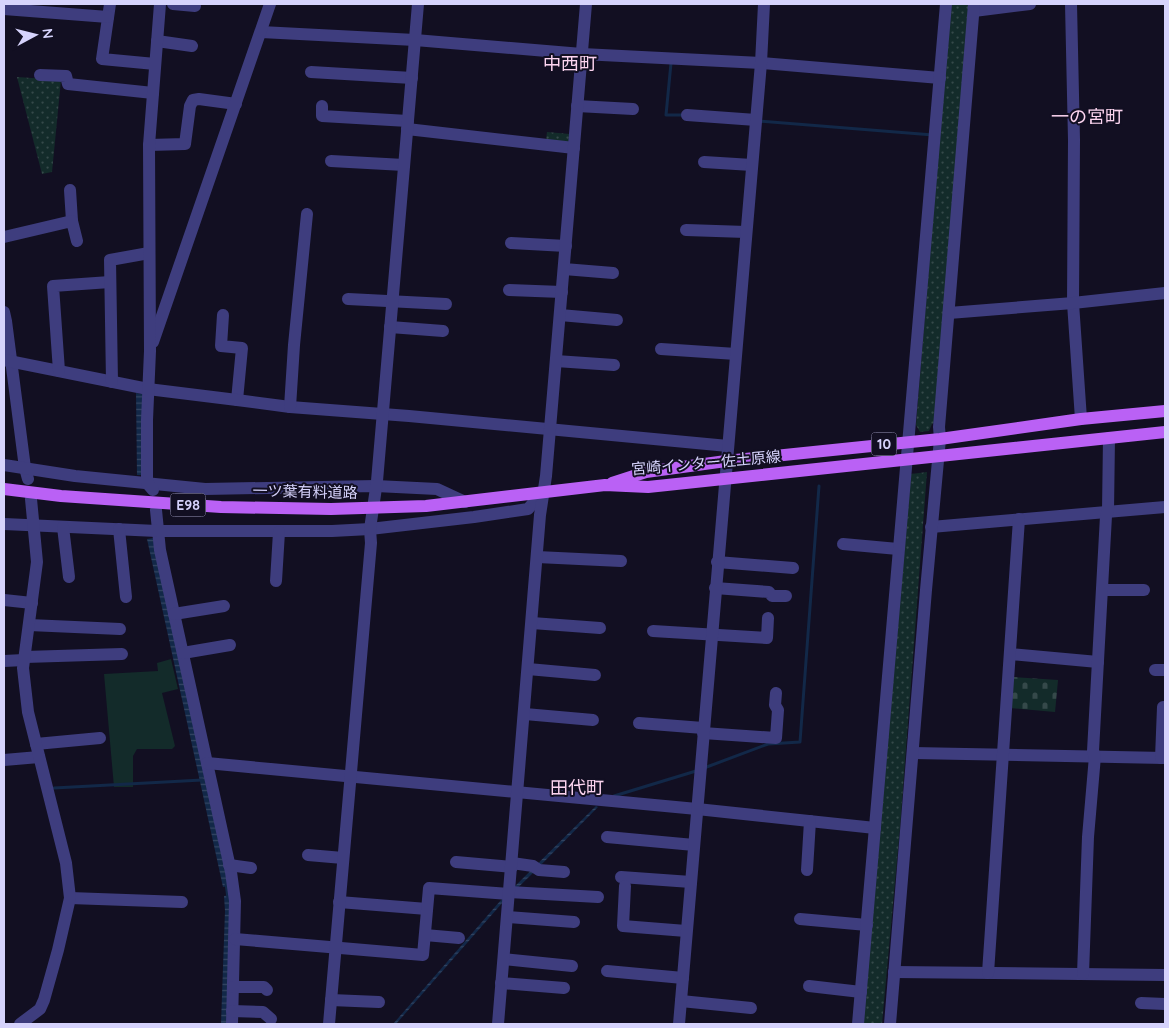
<svg xmlns="http://www.w3.org/2000/svg" width="1169" height="1028" font-family="Quicksand,'Noto Sans JP',sans-serif">
	<style>
		.green { fill: #132b2a }
		.cemetery { fill: url(#cemetery-stones) }
		.park { fill: url(#park-dots) }
		.water { fill: url(#water-rules) }
		.lines { fill: none; stroke-linecap: round; stroke-linejoin: round }
		.stream { stroke: #122848; stroke-width: 3 }
		.minor { stroke: #3e3d7e; stroke-width: 12 }
		.primary { stroke: #ba61f5; stroke-width: 12 }
		.labels { text-anchor: middle; stroke-width: 4; stroke-linejoin: round; paint-order: stroke }
		.shield { fill: #120f22; stroke: #9b98bb; stroke-width: 1 }
		.shield-label { font-size: 14px; font-weight: bold; fill: #d6d3fc }
		.street-label { font-size: 15px; fill: #d6d3fc; stroke: #120f22 }
		.quarter-label { font-size: 18px; fill: #fcd4ef; stroke: #120f22 }
	</style>
	<defs>
		<pattern id="cemetery-stones" width="16" height="16" patternUnits="userSpaceOnUse" patternTransform="scale(1.25)"><rect width="16" height="16" fill="#132b2a"/><path d="M2 7V4a2 2 0 0 1 4 0v3zM10 15v-3a2 2 0 0 1 4 0v3z" fill="#35494a"/></pattern>
		<pattern id="park-dots" width="8" height="8" patternUnits="userSpaceOnUse" patternTransform="scale(1.25)"><rect width="8" height="8" fill="#132b2a"/><path d="M2 2h.1M6 6h.1" fill="none" stroke="#35494a" stroke-width="1.8" stroke-linecap="round"/></pattern>
		<pattern id="water-rules" width="6" height="5" patternUnits="userSpaceOnUse" patternTransform="scale(1.25)"><rect width="6" height="5" fill="#122848"/><path d="M0 2.5h6" fill="none" stroke="#344663"/></pattern>
	</defs>
	<rect width="100%" height="100%" fill="#120f22"/>
	<polygon class="green" points="171,659 178,689 162,693 175,746 172,749 137,749 133,756 133,787 114,787 104,674 158,671 157,663"/>
	<polygon class="cemetery" points="1013,677 1058,680 1055,712 1010,708"/>
	<g class="park">
		<polygon points="950,4 972,4 936,421 932,424 929,431 920,432 916,425"/>
		<polygon points="17,77 61,80 52,172 42,174"/>
		<polygon points="547,132 570,134 569,142 546,140"/>
		<polygon points="927,472 900,828 882,1024 863,1024 911,474"/>
	</g>
	<g class="water">
		<polygon points="136,393 142,394 143,475 137,475"/>
		<polygon points="153,538 230,886 223,887 147,539"/>
		<polygon points="596,806 598,807 533,873 503,902 396,1024 393,1024 501,900"/>
		<polygon points="230,895 227,1024 221,1024 225,911 224,896"/>
	</g>
	<g class="lines">
		<g class="stream">
			<polyline points="671,63 666,115 683,115"/>
			<polyline points="759,121 933,135"/>
			<polyline points="704,768 768,744 800,742 819,486"/>
			<polyline points="54,788 202,780"/>
			<polyline points="614,796 696,771"/>
			<polyline points="226,883 228,899"/>
		</g>
		<g class="minor">
			<polyline points="110,4 102,59 155,64"/>
			<polyline points="173,4 195,6"/>
			<polyline points="1071,4 1074,140 1073,303 1081,419"/>
			<polyline points="4,9 108,17"/>
			<polyline points="974,11 1030,4"/>
			<polyline points="261,32 415,40 582,54 761,63 940,78"/>
			<polyline points="157,41 192,46"/>
			<polyline points="311,72 412,78"/>
			<polyline points="40,75 66,76 68,84 153,93"/>
			<polyline points="322,106 322,116 408,121"/>
			<polyline points="577,106 633,109"/>
			<polyline points="687,115 756,120"/>
			<polyline points="407,129 574,148"/>
			<polyline points="149,145 185,144 190,106 193,100 199,99 236,104"/>
			<polyline points="331,161 404,165"/>
			<polyline points="704,162 752,165"/>
			<polyline points="70,190 72,221"/>
			<polyline points="686,230 746,232"/>
			<polyline points="4,237 72,221 77,241"/>
			<polyline points="511,243 566,246"/>
			<polyline points="564,269 613,273"/>
			<polyline points="509,290 562,292"/>
			<polyline points="348,299 446,304"/>
			<polyline points="4,312 6,321 25,468 28,479"/>
			<polyline points="949,313 1073,303 1165,293"/>
			<polyline points="223,315 221,346 242,348 237,400"/>
			<polyline points="560,315 617,320"/>
			<polyline points="390,327 443,331"/>
			<polyline points="153,342 270,4"/>
			<polyline points="661,349 736,354"/>
			<polyline points="4,360 148,389 237,400 290,407 409,416 728,446"/>
			<polyline points="556,361 614,365"/>
			<polyline points="59,371 53,286 110,282"/>
			<polyline points="112,382 110,260 149,253"/>
			<polyline points="290,407 294,345 307,214"/>
			<polyline points="4,465 75,476 205,489 376,486 437,489 465,502"/>
			<polyline points="153,490 147,483 147,420 150,351 149,145 160,4"/>
			<polyline points="156,510 160,550 231,872 235,901 232,1024"/>
			<polyline points="4,524 157,531 332,531 370,529 474,517 528,509 542,493"/>
			<polyline points="63,527 69,577"/>
			<polyline points="931,527 1165,507"/>
			<polyline points="119,529 126,597"/>
			<polyline points="843,544 898,549"/>
			<polyline points="537,557 621,561"/>
			<polyline points="717,562 793,568"/>
			<polyline points="276,581 279,532"/>
			<polyline points="715,588 769,592 772,596 786,596"/>
			<polyline points="1102,590 1144,590"/>
			<polyline points="4,600 32,603"/>
			<polyline points="174,614 224,606"/>
			<polyline points="532,623 600,628"/>
			<polyline points="29,625 120,629"/>
			<polyline points="653,631 767,638 768,618"/>
			<polyline points="183,653 230,645"/>
			<polyline points="1010,654 1098,662"/>
			<polyline points="25,657 122,654"/>
			<polyline points="4,661 24,660"/>
			<polyline points="528,669 595,675"/>
			<polyline points="1155,670 1165,670"/>
			<polyline points="525,714 593,720"/>
			<polyline points="639,723 703,728"/>
			<polyline points="703,733 776,738 778,710 775,705 776,693"/>
			<polyline points="36,744 100,738"/>
			<polyline points="913,753 1165,758"/>
			<polyline points="1161,758 1163,707 1165,707"/>
			<polyline points="4,760 39,757"/>
			<polyline points="207,763 697,809 875,828"/>
			<polyline points="607,837 694,845"/>
			<polyline points="308,855 343,858"/>
			<polyline points="456,862 512,867"/>
			<polyline points="512,863 533,866 539,870 564,872"/>
			<polyline points="229,865 251,868"/>
			<polyline points="807,870 810,821"/>
			<polyline points="621,877 691,882"/>
			<polyline points="625,886 623,926 686,931"/>
			<polyline points="509,892 598,897"/>
			<polyline points="70,898 182,902"/>
			<polyline points="339,902 427,909"/>
			<polyline points="507,917 574,922"/>
			<polyline points="800,919 867,925"/>
			<polyline points="425,935 459,938"/>
			<polyline points="235,939 423,955 429,888 509,894"/>
			<polyline points="504,959 572,966"/>
			<polyline points="607,971 683,978"/>
			<polyline points="894,972 1165,975"/>
			<polyline points="988,973 1019,519"/>
			<polyline points="1083,974 1088,837 1095,756 1093,751 1106,516 1108,511 1109,438"/>
			<polyline points="501,983 564,988"/>
			<polyline points="809,986 861,992"/>
			<polyline points="233,987 264,987 267,990"/>
			<polyline points="331,1000 379,1002"/>
			<polyline points="681,1001 751,1008"/>
			<polyline points="1141,1003 1165,1004"/>
			<polyline points="232,1011 263,1012 271,1019"/>
			<polyline points="20,1024 40,1009 44,1000 58,950 70,898 66,863 28,712 23,668 37,562 31,499"/>
			<polyline points="329,1024 371,543 370,529 377,481 418,4"/>
			<polyline points="498,1024 540,515 546,476 586,4"/>
			<polyline points="679,1024 761,63 764,4"/>
			<polyline points="858,1024 946,4"/>
			<polyline points="890,1024 926,590 940,439 939,427 974,4"/>
		</g>
		<g class="primary">
			<polyline points="612,483 646,472 726,461 940,439 1081,419 1165,411"/>
			<polyline points="4,489 61,496 221,507 331,509 426,506 605,485 648,487 1165,432"/>
		</g>
	</g>
	<g class="labels">
		<g class="shield">
			<rect x="871.5" y="432.5" width="25" height="23" rx="4"/>
			<rect x="170.5" y="493.5" width="35" height="23" rx="4"/>
		</g>
		<g class="shield-label">
			<text x="884" y="449">10</text>
			<text x="188" y="510">E98</text>
		</g>
		<g class="street-label">
			<text transform="translate(706 463) rotate(-5)" y="5">宮崎インター佐土原線</text>
			<text transform="translate(305 492) rotate(1)" y="5">一ツ葉有料道路</text>
		</g>
		<g class="quarter-label">
			<text x="570" y="70">中西町</text>
			<text x="1087" y="123">一の宮町</text>
			<text x="577" y="794">田代町</text>
		</g>
	</g>
	<rect width="1169" height="1028" fill="none" stroke="#d6d3fc" stroke-width="10"/>
	<g transform="translate(35 35) rotate(83)" stroke="#120f22" stroke-width="4" paint-order="stroke">
	<path d="M0-4L9 19L0 12L-9 19Z" fill="#d6d3fc"/>
	<text y="-8" font-size="14" font-weight="bold" text-anchor="middle" fill="#d6d3fc">N</text>
	</g>
</svg>
